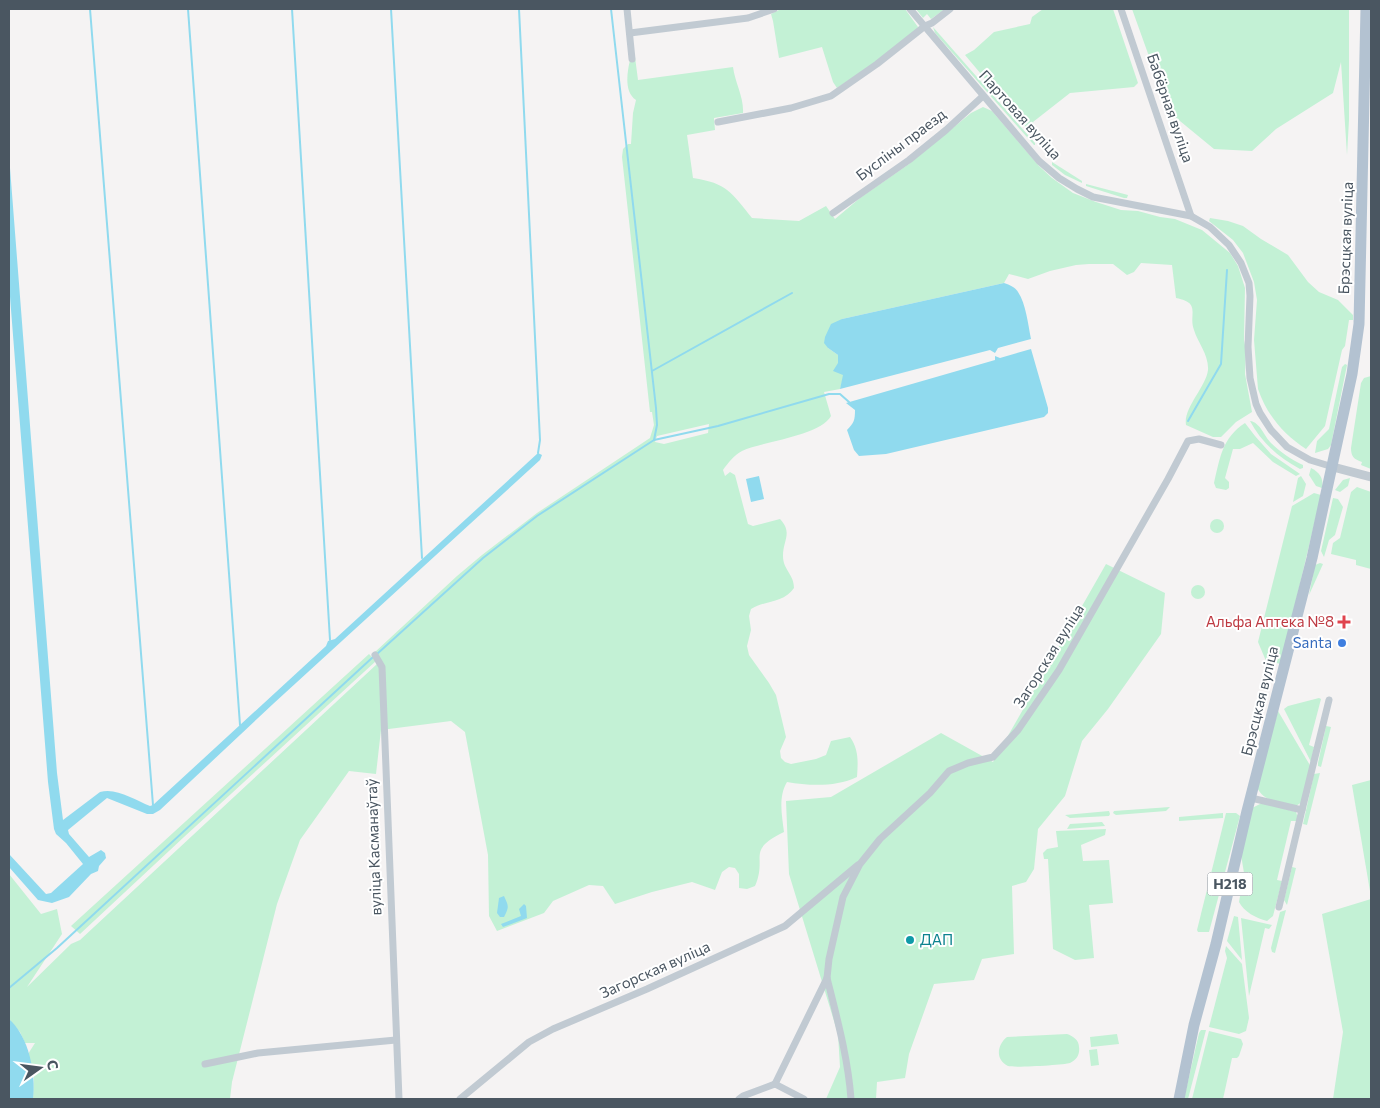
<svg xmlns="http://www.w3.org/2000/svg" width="1380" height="1108" font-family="Commissioner,sans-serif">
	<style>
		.green { fill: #c3f1d5; fill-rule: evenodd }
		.water { fill: #90daee }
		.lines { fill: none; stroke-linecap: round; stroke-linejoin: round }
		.stream { stroke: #90daee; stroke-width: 2 }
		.minor { stroke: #c1cad2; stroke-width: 7 }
		.tertiary { stroke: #c1cad2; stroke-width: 9 }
		.primary { stroke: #b3c2d1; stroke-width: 11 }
		.health-dot { fill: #e0444e; stroke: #fff; stroke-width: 2 }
		.shop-dot { fill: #3f7fe0; stroke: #fff; stroke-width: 2 }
		.culture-dot { fill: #0f9aa8; stroke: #fff; stroke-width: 2 }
		.labels { text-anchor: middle; stroke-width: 4; stroke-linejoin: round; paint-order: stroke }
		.shield { fill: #fff; stroke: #808990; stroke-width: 1 }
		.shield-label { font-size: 14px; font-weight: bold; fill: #4a5661 }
		.street-label { font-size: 15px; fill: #4a5661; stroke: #fff }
		.health-label { font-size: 15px; fill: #be3a42; stroke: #fff; text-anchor: end }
		.shop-label { font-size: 15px; fill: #366cbe; stroke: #fff; text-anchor: end }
		.culture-label { font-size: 15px; fill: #0d838f; stroke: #fff; text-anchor: start }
	</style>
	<rect width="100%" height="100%" fill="#f5f3f3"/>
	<g class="green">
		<polygon points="781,9 905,9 918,27 917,29 873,64 837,88 833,82 822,47 779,58 773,21 771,14"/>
		<polygon points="916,9 945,9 931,19 927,14 923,18"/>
		<polygon points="1043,9 1113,9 1138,83 1134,87 1070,93 1033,122 1040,144 965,55 974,50 994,32 1030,24 1032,17"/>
		<polygon points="1132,9 1349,9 1349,120 1347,155 1341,62 1333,93 1276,129 1252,151 1214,149 1169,112"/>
		<polygon points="933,27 1035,143 1035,145 1034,145 935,33"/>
		<path d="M635,57L638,80L733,67C735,83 744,97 743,113L714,118L715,130L687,135L693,178C727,183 732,193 752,218L799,221L826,206L835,219L860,198L909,164L971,113L983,107L992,111L1039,166L1052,178L1073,193L1096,202L1121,210L1138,211L1160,217L1175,219L1202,230L1230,253L1238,266L1245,288L1244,340L1246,350L1245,374L1252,412L1236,422L1221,437H1213L1186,425C1183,408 1206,387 1208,370C1209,355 1198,343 1194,330C1188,314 1202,303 1176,298L1172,265L1141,263L1134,272L1127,275L1113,264H1089L1076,265L1050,271L1028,279L1009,274L1004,283L842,319L828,348L838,355V363L844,375L840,389L824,392L831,416C820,436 764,441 742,451C734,455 728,463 723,470L725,476L730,472L735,475L748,524L753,526L780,519C793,533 783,540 783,556C783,570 794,574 794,588C784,603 766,600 751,609L749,616L751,630L747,646L749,655L769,683L776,695L786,737L780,751L781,758L785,762L791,764L816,759L826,755L831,741L850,737C859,750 858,762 857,777C836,787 810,786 787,782C778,797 782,815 784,832C745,851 768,856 755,886L747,889L739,888V874L735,868L729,867L722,872L715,890L692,882L652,892L615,904L603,886L589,885L553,901L544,913L497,931L489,916L488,855L465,732L451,721L381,730L376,774L349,771L300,840L277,904L232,1082L230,1099H33L34,1076L28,1054L35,1043H25L20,1032L9,1019V874L41,914L57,909L62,934L27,987L71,944L80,940L377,664L375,652L457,576L482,555L537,513L650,438L654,425L652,412H650L622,157L623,149L628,144H631L633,113L636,100C624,92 627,73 630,60ZM709,424L708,433L664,444L655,442L657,436Z"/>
		<polygon points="1052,162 1082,181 1082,183 1065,175 1052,165"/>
		<polygon points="1086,184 1128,195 1127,198 1124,198 1086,186"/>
		<path d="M1210,218L1228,221L1243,226L1261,239L1288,255L1308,282L1319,292L1338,300L1353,315V320H1349L1345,346L1342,350L1325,426L1306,449C1283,434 1267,415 1258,389L1254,340L1257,300L1254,282L1243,253L1233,240L1209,221Z"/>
		<polygon points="1345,364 1347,365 1331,445 1328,449 1315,453 1317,441 1329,429 1342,367"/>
		<path d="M1371,376V469L1361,465L1362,462C1354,459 1351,457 1351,448L1361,383L1364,378Z"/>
		<path d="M1250,421C1260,422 1264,436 1271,443C1280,452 1292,460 1303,465V468L1300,469C1279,458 1261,442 1250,421Z"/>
		<path d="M1245,423L1255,436L1271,454L1300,474L1296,476L1273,462L1253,443L1240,449H1233L1225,478L1229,482V488L1226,490L1216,488L1214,483C1220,458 1222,438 1245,423Z"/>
		<path d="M1311,468C1319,472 1324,478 1322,488L1316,486L1309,475Z"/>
		<polygon points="1301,476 1306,484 1303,496 1293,502 1298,478"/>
		<polygon points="1350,478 1348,486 1340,492 1335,490 1343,480"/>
		<polygon points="1357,487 1371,492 1371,569 1356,565 1356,560 1331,554 1333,543 1340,538 1351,492"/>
		<polygon points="1314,493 1321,495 1281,664 1266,661 1258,642 1292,506"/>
		<polygon points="1333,498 1338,499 1343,507 1335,535 1329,540 1324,557 1321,551"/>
		<circle cx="1217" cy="526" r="7"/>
		<polygon points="1320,563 1323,564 1309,595 1315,565"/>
		<polygon points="1106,564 1165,593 1161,634 1108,709 1082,741 1065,796 1038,829 1034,869 1026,882 1012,886 1014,954 982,959 974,980 934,984 909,1054 905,1078 877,1082 876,1099 826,1099 840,1067 838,1034 789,874 786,801 831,797 941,733 993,762"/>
		<circle cx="1198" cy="592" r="7"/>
		<polygon points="369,654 376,661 184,837 80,934 71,926"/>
		<polygon points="1319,698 1321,699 1309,745 1314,747 1311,762 1284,709 1288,706"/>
		<path d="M1278,711L1311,767L1302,802L1296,806C1282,803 1263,802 1257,787Z"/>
		<polygon points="1326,726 1331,727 1321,767 1318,766 1318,763"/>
		<polygon points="1320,773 1307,825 1303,824 1314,774"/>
		<polygon points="1371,780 1371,897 1352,785"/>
		<path d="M1262,803L1296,812L1298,818L1296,821H1291L1277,880L1282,881L1273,916L1267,921C1256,918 1244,912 1239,902L1244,873L1241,855L1252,808Z"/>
		<polygon points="1170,807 1166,811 1116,815 1113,813 1114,811"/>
		<polygon points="1109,811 1110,814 1109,816 1070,818 1065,815"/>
		<polygon points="1223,813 1223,818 1179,821 1179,817"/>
		<polygon points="1226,813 1236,813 1240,816 1209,932 1198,932 1197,930"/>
		<polygon points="1102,822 1105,826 1067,829 1070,824"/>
		<polygon points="1106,829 1105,835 1081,845 1083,861 1109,860 1113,903 1089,905 1094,958 1075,960 1053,949 1048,859 1044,859 1043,853 1047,849 1058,847 1056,831"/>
		<polygon points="1292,867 1296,868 1287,905 1284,900"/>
		<polygon points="1371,899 1371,1099 1333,1099 1343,1032 1322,914"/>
		<polygon points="1286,910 1275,953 1272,952 1271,948 1280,912"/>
		<polygon points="1234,916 1238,917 1242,960 1227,941"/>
		<polygon points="1241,918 1272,925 1269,929 1265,928 1249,996"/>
		<polygon points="1226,946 1242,964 1249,1018 1246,1031 1239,1034 1209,1027 1227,958 1225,951"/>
		<polygon points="1201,1030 1206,1030 1188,1099 1184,1099 1199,1033"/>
		<polygon points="1209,1031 1241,1039 1243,1044 1239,1056 1237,1058 1232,1058 1223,1099 1192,1099"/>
		<path d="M1067,1034C1073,1036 1079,1040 1079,1047C1080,1054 1077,1060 1070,1063C1064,1065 1013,1068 1008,1066C995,1060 997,1045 1007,1037Z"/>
		<polygon points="1117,1034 1119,1044 1091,1047 1090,1037"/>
		<polygon points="1097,1049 1099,1065 1091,1066 1089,1050"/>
	</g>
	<g class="water">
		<path d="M9,155L57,773L63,820L100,792C116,787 135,800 150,806L153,805L326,646L328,641L335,639L538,453L542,455L540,460L273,704L160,810L153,814H147L107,798L68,830L69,834L89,857L101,850L105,853L106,858L99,866L98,871L91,874L69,897L52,903L38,900L9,867V854L46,894L51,893L83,864L66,843L56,834L54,829L48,782L9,284Z"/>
		<path d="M1004,283C1010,285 1015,287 1018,292C1026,304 1028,324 1031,339L998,348L995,353L990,350L840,389L843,375L833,371L838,363V355L828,348L824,343L825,337L831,324L842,319Z"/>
		<path d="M1031,349L1048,408V413L1044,417L886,454L859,456L854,450L847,430C854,423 855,420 855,410L846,403L995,360V356L1000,358Z"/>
		<polygon points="759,476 764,499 751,502 746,479"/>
		<path d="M504,896C509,907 509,907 504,917H500L497,913L499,898Z"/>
		<polygon points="524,904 526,906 527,918 503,927 501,924 521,916 519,909"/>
		<path d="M9,1019C29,1037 36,1073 33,1099H9Z"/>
	</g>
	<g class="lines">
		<g class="stream">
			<polyline points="90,9 153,805"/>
			<polyline points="188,9 240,725"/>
			<polyline points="292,9 330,640"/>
			<polyline points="391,9 422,558"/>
			<polyline points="519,9 540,440 538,453"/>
			<polyline points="611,9 656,408 657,425 654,440"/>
			<polyline points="652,371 792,293"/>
			<polyline points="1188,421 1221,364 1227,270"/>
			<polyline points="377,654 483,558 537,516 654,440 718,426 829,394 840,394 849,402"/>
			<polyline points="9,988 57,948 373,657"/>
		</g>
		<g class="minor">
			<polyline points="627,9 632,59"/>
			<polyline points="910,9 1039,161 1059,178 1077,189 1093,197 1191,216 1210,227 1229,245 1241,263 1249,283 1250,296 1248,347 1250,378 1256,404 1260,413 1271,430 1287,447 1310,460 1333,467"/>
			<polyline points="1121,9 1191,216"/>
			<polyline points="630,33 748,18 774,9"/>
			<polyline points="718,122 791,108 831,96 877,64 925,26 932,23 950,9"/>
			<polyline points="833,213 909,160 946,130 983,96"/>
			<polyline points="375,655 382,667 399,1099"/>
			<polyline points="1251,798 1302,810 1329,700"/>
			<polyline points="1279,907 1302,810"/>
			<path d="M827,978C837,1018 848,1058 851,1099"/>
			<polyline points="205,1064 258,1053 396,1040"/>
			<polyline points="775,1084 827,978 829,959 843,897 860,864 880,839 930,793 949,771 968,763 993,757 1018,730 1059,670 1168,479 1188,441 1199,439 1221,445"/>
			<polyline points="775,1084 804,1099"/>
			<polyline points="460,1099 529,1042 553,1029 647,989 785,926 858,865"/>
			<polyline points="739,1099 743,1096 775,1084"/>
		</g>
		<polyline class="tertiary" points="1333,467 1371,477"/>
		<polyline class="primary" points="1179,1099 1194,1025 1216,944 1247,811 1312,558 1352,374 1359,324 1366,9"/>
	</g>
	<path class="health-dot" d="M1341.5 614.5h5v5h5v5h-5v5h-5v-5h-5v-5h5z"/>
	<circle class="shop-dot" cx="1342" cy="643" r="5"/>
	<circle class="culture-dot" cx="910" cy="940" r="5"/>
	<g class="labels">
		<rect class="shield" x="1207.5" y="872.5" width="45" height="23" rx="4"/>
		<g class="shield-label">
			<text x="1230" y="889">Н218</text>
		</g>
		<g class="street-label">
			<text transform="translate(1170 108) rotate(71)" y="5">Бабёрная вуліца</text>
			<text transform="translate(1020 115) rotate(48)" y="5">Партовая вуліца</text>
			<text transform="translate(901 145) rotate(-37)" y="5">Бусліны праезд</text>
			<text transform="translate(1346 238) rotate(-88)" y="5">Брэсцкая вуліца</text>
			<text transform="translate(1049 656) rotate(-58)" y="5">Загорская вуліца</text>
			<text transform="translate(1260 701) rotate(-76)" y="5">Брэсцкая вуліца</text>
			<text transform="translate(374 847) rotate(-92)" y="5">вуліца Касманаўтаў</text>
			<text transform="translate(655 970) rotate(-24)" y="5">Загорская вуліца</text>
		</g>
		<g class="health-label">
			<text x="1334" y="627">Альфа Аптека №8</text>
		</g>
		<g class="shop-label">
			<text x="1332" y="648">Santa</text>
		</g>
		<g class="culture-label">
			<text x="920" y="945">ДАП</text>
		</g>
	</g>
	<rect width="1380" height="1108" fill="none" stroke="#4a5661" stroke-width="20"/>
	<g transform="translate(40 1068) rotate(76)" stroke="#ffffff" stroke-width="4" paint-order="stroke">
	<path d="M0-4L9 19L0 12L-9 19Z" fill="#4a5661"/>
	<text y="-8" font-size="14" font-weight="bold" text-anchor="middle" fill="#4a5661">С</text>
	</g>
</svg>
